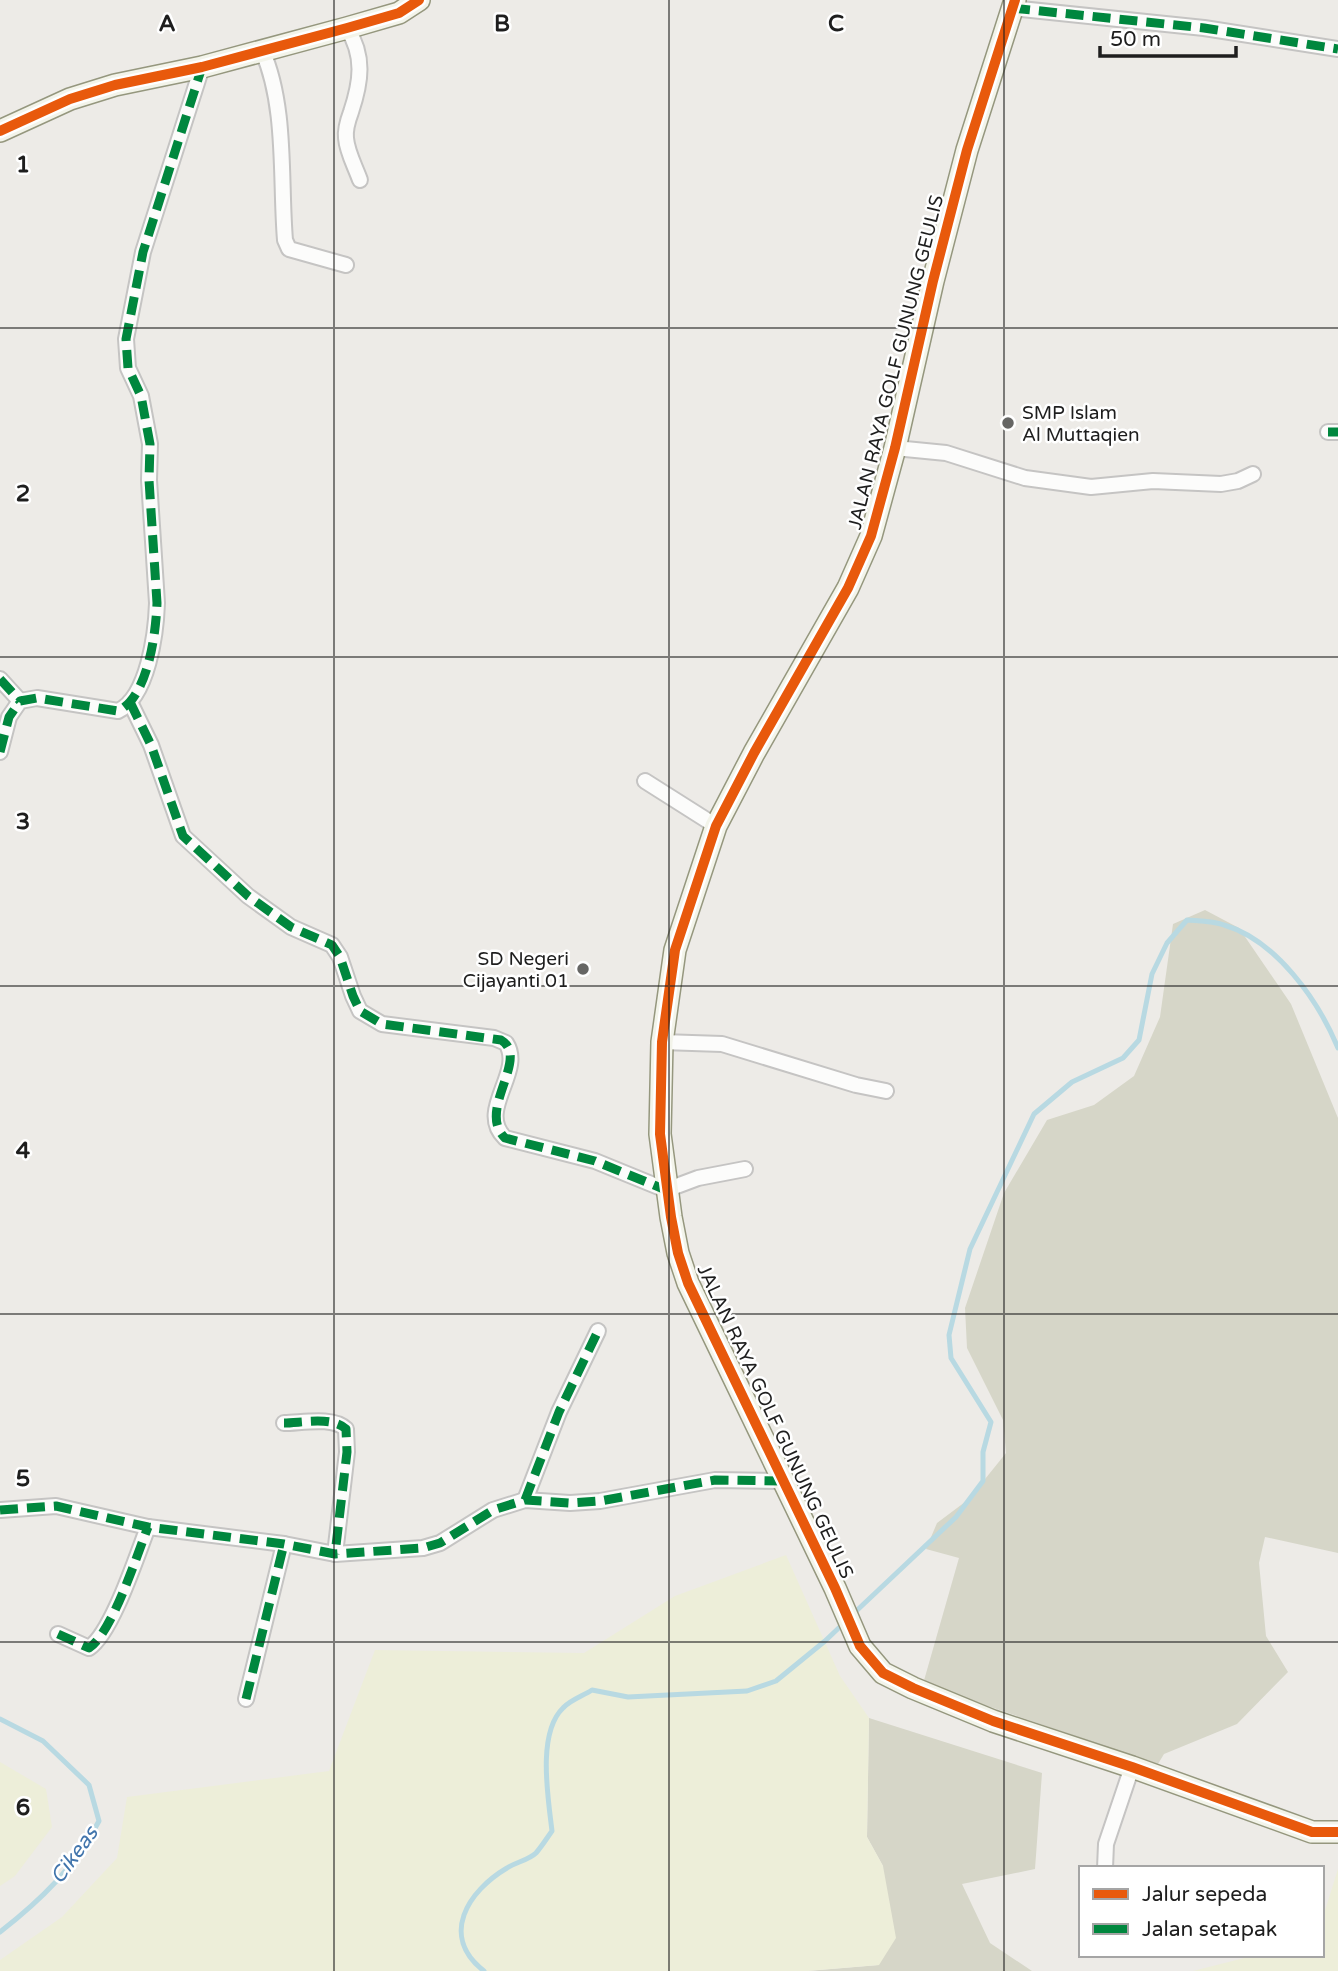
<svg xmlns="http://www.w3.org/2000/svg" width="1338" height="1971" font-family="'Varela Round',sans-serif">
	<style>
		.construction { fill: #d6d6c8 }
		.farmland { fill: #edeed9 }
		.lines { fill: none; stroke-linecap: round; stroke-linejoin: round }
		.stream { stroke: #b8d9e2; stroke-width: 5 }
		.minor-casing { stroke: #c5c4c3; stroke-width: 18 }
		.secondary-casing { stroke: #95977e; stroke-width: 24 }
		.minor { stroke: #fcfcfb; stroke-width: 14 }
		.secondary { stroke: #f3f4ea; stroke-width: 21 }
		.quiet { stroke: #00873e; stroke-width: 9; stroke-dasharray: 18 9; stroke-linecap: butt }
		.cycleway-casing { stroke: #fff; stroke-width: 15 }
		.cycleway { stroke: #e8590c; stroke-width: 10 }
		.grid { fill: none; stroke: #1e1e1e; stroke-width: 2; stroke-opacity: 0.55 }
		.poi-dot { fill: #666664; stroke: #fff; stroke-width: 2.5 }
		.labels { text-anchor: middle; stroke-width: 5; stroke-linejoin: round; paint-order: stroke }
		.street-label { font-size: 19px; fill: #1e1e1e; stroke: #fff }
		.poi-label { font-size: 19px; fill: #1e1e1e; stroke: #fff; text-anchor: start }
		.water-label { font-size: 21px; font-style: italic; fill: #4275ac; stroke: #fff }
		.grid-label { font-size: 23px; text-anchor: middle; font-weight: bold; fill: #1e1e1e; stroke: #fff; stroke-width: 5; stroke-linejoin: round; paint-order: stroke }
	</style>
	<rect width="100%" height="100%" fill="#edebe7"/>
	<g class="construction">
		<polygon points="1205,910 1239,928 1291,1004 1338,1118 1338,1553 1265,1537 1259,1563 1266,1636 1288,1672 1237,1724 1164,1754 1158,1764 923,1684 959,1558 926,1549 937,1523 969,1499 1006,1453 1003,1420 967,1348 965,1308 1004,1193 1047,1120 1094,1105 1134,1076 1160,1017 1173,924"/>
		<polygon points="869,1718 1042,1773 1035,1869 962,1884 990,1943 1032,1971 807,1971 879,1965 883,1866 867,1837"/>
	</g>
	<g class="farmland">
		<polygon points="786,1555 840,1676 869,1718 867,1837 883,1866 896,1938 879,1965 807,1971 0,1971 0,1960 62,1917 117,1858 127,1797 329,1771 375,1650 584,1653 675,1596"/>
		<polygon points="0,1762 46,1789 52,1827 15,1876 0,1886"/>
		<polygon points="1338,1869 1338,1971 1193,1971 1256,1955 1322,1955 1322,1920"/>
	</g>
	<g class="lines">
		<g class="stream">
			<path d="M852,1615L956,1517L983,1481V1452L991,1422L951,1358L949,1335L970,1249L1034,1114L1072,1082L1123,1058L1139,1040L1152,974L1167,943L1187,920C1199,921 1213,921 1224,925C1276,940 1318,1000 1338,1048"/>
			<path d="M0,1719L43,1741L89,1785L99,1821C75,1867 41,1900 0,1932"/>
			<path d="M484,1971C439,1936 468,1891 507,1868C516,1862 529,1860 536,1853C542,1846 547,1838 552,1831C548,1797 537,1733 563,1708C570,1700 583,1696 592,1690L628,1697L747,1691L776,1681L825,1641L845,1622"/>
		</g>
		<defs>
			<g id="minor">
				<polyline points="1012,8 1204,28 1338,49"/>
				<path d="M347,28C365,56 361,82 351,112C348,120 345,129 346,138C347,152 355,166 360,180"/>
				<path d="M262,50C287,106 280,180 285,240L289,249L346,265"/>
				<polyline points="1328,432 1338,432"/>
				<polyline points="895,448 946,453 1025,478 1091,487 1153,481 1221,484 1238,481 1253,474"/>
				<polyline points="0,679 20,701"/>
				<path d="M130,702L151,745L183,836L248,896L291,927L332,945L340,957L353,996L360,1011L382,1024L494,1038L506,1043C525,1072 476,1110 505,1138L595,1161L666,1190L698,1178L745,1169"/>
				<path d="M0,752L9,717L20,701L37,698L118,711C148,697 156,633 157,603L149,480L150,444L141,396L128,368L126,339L143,252L202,67"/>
				<polyline points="645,781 716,826"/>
				<polyline points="662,1042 722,1044 856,1085 886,1091"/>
				<path d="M284,1423C301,1423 333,1416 346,1429L347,1452L335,1554"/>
				<polyline points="525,1500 559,1412 598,1331"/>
				<polyline points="0,1510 56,1506 148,1527 284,1544 335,1554 423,1548 440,1543 493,1510 525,1500 570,1503 600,1501 715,1480 782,1481"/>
				<path d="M58,1634L89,1648C112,1633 137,1555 148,1527"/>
				<polyline points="246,1699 284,1544"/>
				<polyline points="1105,1868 1106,1844 1132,1767"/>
			</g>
			<g id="secondary">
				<polyline points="1015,0 967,150 933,281 895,448 871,536 848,588 754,753 716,826 675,950 662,1042 660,1134 671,1217 678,1253 688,1283 835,1588 860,1646 883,1673 913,1688 993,1721 1132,1767 1312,1832 1338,1832"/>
				<polyline points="0,131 70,99 115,85 202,67 347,28 399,13 419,0"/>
			</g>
		</defs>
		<use href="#minor" class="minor-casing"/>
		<use href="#secondary" class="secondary-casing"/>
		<use href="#minor" class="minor"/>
		<use href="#secondary" class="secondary"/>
		<g class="quiet">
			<polyline points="1012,8 1204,28 1338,49"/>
			<polyline points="1328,432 1338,432"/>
			<polyline points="0,679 20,701"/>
			<path d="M130,702L151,745L183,836L248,896L291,927L332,945L340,957L353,996L360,1011L382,1024L501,1040C531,1058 476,1110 505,1138L595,1161L666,1190"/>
			<path d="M0,752L9,717L20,701L37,698L118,711C148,697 156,633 157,603L149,480L150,444L141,396L128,368L126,339L143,252L202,67"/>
			<path d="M284,1423C301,1423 333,1416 346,1429L347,1452L335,1554"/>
			<polyline points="525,1500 559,1412 598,1331"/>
			<polyline points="0,1510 56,1506 148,1527 284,1544 335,1554 423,1548 440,1543 493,1510 525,1500 570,1503 600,1501 715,1480 782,1481"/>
			<path d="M58,1634L89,1648C112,1633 137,1555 148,1527"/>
			<polyline points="246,1699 284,1544"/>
		</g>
		<defs>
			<g id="cycleway">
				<polyline points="1015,0 967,150 933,281 895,448 871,536 848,588 754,753 716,826 675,950 662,1042 660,1134 671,1217 678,1253 688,1283 835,1588 860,1646 883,1673 913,1688 993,1721 1132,1767 1312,1832 1338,1832"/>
				<polyline points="0,131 70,99 115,85 202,67 347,28 399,13 419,0"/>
			</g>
		</defs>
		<use href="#cycleway" class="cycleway-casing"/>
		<use href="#cycleway" class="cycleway"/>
	</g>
	<path class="grid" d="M334,0V1971M669,0V1971M1004,0V1971M0,328H1338M0,657H1338M0,986H1338M0,1314H1338M0,1642H1338"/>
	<g class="poi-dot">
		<circle cx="1008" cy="423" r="7"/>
		<circle cx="583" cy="969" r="7"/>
	</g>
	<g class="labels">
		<g class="street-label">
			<text transform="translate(895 362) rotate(-76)" y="7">JALAN RAYA GOLF GUNUNG GEULIS</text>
			<text transform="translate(776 1421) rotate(65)" y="7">JALAN RAYA GOLF GUNUNG GEULIS</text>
		</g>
		<g class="poi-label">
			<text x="1022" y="419">SMP Islam<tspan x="1022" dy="22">Al Muttaqien</tspan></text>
			<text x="569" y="965" text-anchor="end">SD Negeri<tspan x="569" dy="22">Cijayanti 01</tspan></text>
		</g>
		<g class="water-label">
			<text transform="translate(74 1855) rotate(-54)" y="7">Cikeas</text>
		</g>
	</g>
	<g class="grid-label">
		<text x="167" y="31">A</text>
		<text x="502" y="31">B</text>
		<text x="836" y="31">C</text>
		<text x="23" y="172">1</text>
		<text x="23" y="501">2</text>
		<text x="23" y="829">3</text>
		<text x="23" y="1158">4</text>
		<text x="23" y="1486">5</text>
		<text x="23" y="1815">6</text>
	</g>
	<rect x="1079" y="1866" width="245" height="91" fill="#ffffff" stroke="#a5a5a5" stroke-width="2"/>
	<rect x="1093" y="1889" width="35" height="10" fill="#e8590c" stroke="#a5a5a5" stroke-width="2"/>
	<text x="1142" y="1901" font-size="21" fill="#1e1e1e">Jalur sepeda</text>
	<rect x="1093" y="1924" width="35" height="10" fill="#00873e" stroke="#a5a5a5" stroke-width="2"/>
	<text x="1142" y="1936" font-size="21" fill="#1e1e1e">Jalan setapak</text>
	<path d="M1100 46v10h136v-10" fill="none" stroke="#1e1e1e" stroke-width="3.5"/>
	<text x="1110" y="46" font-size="21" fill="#1e1e1e" stroke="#ffffff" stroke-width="5" paint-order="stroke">50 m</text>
</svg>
